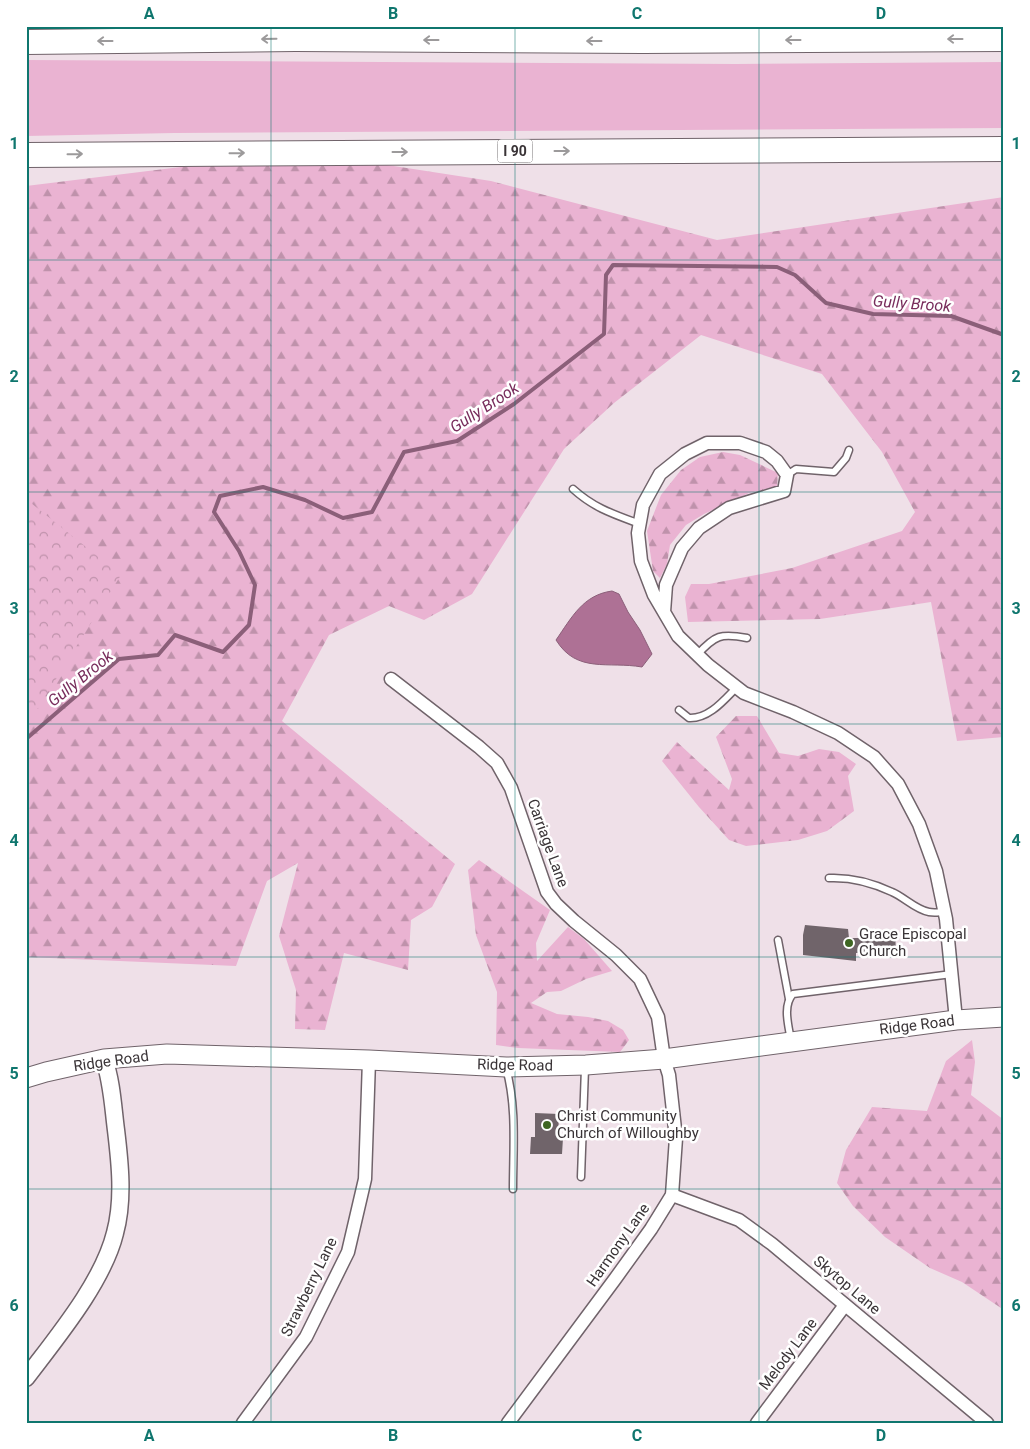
<svg xmlns="http://www.w3.org/2000/svg" width="1030" height="1449" font-family="Roboto,sans-serif">
	<style>
		.green { fill: #eab3d2 }
		.forest { fill: url(#forest-firs) }
		.park { fill: url(#park-crowns) }
		.water { fill: #ae7195; stroke: #8b5f79 }
		.lines { fill: none; stroke-linecap: round; stroke-linejoin: round }
		.stream { stroke: #8b5f79; stroke-width: 4 }
		.building { fill: #70646a }
		.service-casing { stroke: #70636a; stroke-width: 9 }
		.minor-casing { stroke: #70636a; stroke-width: 15 }
		.tertiary-casing { stroke: #70636a; stroke-width: 19 }
		.secondary-casing { stroke: #70636a; stroke-width: 21 }
		.motorway-casing { stroke: #70636a; stroke-width: 26 }
		.service { stroke: #fff; stroke-width: 6 }
		.minor { stroke: #fff; stroke-width: 12 }
		.tertiary { stroke: #fff; stroke-width: 16 }
		.secondary { stroke: #fff; stroke-width: 19 }
		.motorway { stroke: #fff; stroke-width: 24 }
		.oneway { stroke: #9c9a9b }
		.grid { fill: none; stroke: #0f766e; stroke-width: 1; stroke-opacity: 0.55 }
		.poi-dot { fill: #3e6622; stroke: #fff; stroke-width: 2 }
		.labels { text-anchor: middle; stroke-width: 5; stroke-linejoin: round; paint-order: stroke }
		.shield { fill: #fff; stroke: #757173; stroke-width: 1 }
		.shield-label { font-size: 14px; font-weight: bold; fill: #3a3437 }
		.street-label { font-size: 15px; fill: #3a3437; stroke: #fff }
		.poi-label { font-size: 15px; fill: #3a3437; stroke: #fff; text-anchor: start }
		.water-label { font-size: 16px; font-style: italic; fill: #782d5c; stroke: #fff }
		.neatline { fill: none; stroke: #0f766e; stroke-width: 2 }
		.grid-label { font-size: 16px; text-anchor: middle; font-weight: bold; fill: #0f766e }
	</style>
	<defs>
		<pattern id="forest-firs" width="22" height="20" patternUnits="userSpaceOnUse" patternTransform="scale(1.25)"><rect width="22" height="20" fill="#eab3d2"/><path d="M5 1l3.5 6h-7zM16 11l3.5 6h-7z" fill="#bf92ab"/></pattern>
		<pattern id="park-crowns" width="20" height="18" patternUnits="userSpaceOnUse" patternTransform="scale(1.25)"><rect width="20" height="18" fill="#eab3d2"/><path d="M2 6a3 3 0 1 1 6 0M12 15a3 3 0 1 1 6 0" fill="none" stroke="#bf92ab"/></pattern>
	</defs>
	<rect width="100%" height="100%" fill="#efe0e8"/>
	<polygon class="green" points="26,60 736,64 1004,62 1004,128 174,133 26,136"/>
	<g class="forest">
		<polygon points="303,152 491,181 717,240 1004,197 1004,737 957,741 931,602 820,619 688,622 685,597 691,584 709,584 792,568 902,531 915,512 882,452 822,374 701,335 614,403 564,449 472,594 424,620 389,606 329,635 282,721 455,864 432,907 411,920 408,970 344,953 325,1030 295,1029 296,990 279,936 298,863 267,881 236,966 26,957 26,186"/>
		<polygon points="723,452 740,455 778,473 777,487 749,493 704,514 686,525 670,545 667,564 660,578 653,571 647,531 661,495 681,470 700,457"/>
		<polygon points="736,716 757,716 779,753 798,756 819,749 839,752 856,764 848,776 854,811 827,831 798,840 746,846 729,840 699,807 662,761 677,742 729,790 732,779 716,737"/>
		<polygon points="479,860 550,910 536,943 537,961 568,927 584,939 612,971 586,979 561,991 547,992 531,1003 557,1014 588,1017 608,1021 623,1030 629,1040 620,1052 518,1048 496,1045 497,992 476,935 468,870"/>
		<polygon points="972,1040 975,1062 971,1095 1004,1120 1004,1310 962,1282 930,1268 885,1237 853,1206 837,1183 846,1150 872,1107 927,1111 946,1061"/>
	</g>
	<polygon class="park" points="26,499 121,575 26,727"/>
	<path class="water" d="M612,591L619,594L628,612L640,630L652,654L642,667C608,661 577,674 556,640C572,617 583,595 612,591Z"/>
	<g class="lines">
		<polyline class="stream" points="26,739 119,659 158,655 175,635 223,652 249,625 255,585 239,551 214,512 220,496 263,487 305,500 343,518 372,512 404,452 457,441 514,404 604,334 606,275 613,265 777,267 795,275 826,303 873,314 951,316 1004,335"/>
	</g>
	<g class="building">
		<polygon points="805,925 848,929 849,938 867,938 867,932 895,932 896,952 856,953 856,961 803,955 803,935"/>
		<polygon points="535,1113 559,1114 558,1138 563,1138 562,1154 530,1154 531,1137 535,1137"/>
	</g>
	<g class="lines">
		<defs>
			<g id="service">
				<polyline points="198,30 214,26"/>
				<polyline points="787,475 796,469 834,472 846,458 849,450"/>
				<path d="M573,489C594,508 613,514 640,524"/>
				<path d="M697,655C715,635 721,633 747,638"/>
				<path d="M679,710L689,718C709,719 724,700 737,687"/>
				<path d="M829,878C852,877 871,882 892,892C904,897 916,910 929,912C934,913 940,912 945,912"/>
				<polyline points="778,940 789,999"/>
				<path d="M791,1041C789,1027 782,1006 793,994L952,974"/>
				<path d="M506,1068C517,1107 513,1149 513,1189"/>
				<polyline points="581,1177 585,1068"/>
			</g>
			<g id="minor">
				<polyline points="664,612 666,585 682,548 699,528 729,508 784,491 787,475 777,461 766,452 740,443 707,443 685,454 660,474 643,505 638,533 641,561 654,595 678,636 708,665 744,693 793,712 838,733 874,757 898,784 919,824 936,871 946,919 956,1020"/>
				<polyline points="391,679 479,747 497,763 511,788 547,892 556,904 574,921 616,955 640,979 658,1017 664,1059 669,1075 676,1138 672,1195 651,1229 615,1279 508,1423"/>
				<polyline points="672,1195 739,1220 772,1244 987,1423"/>
				<polyline points="243,1423 306,1337 348,1252 365,1179 369,1060"/>
				<polyline points="757,1423 845,1305"/>
			</g>
			<path id="tertiary" d="M26,1378C57,1337 103,1282 115,1233C124,1200 120,1163 116,1130C113,1107 112,1082 104,1059"/>
			<polyline id="secondary" points="26,1078 46,1072 104,1059 167,1054 369,1060 506,1067 586,1065 664,1059 956,1020 1004,1017"/>
			<g id="motorway">
				<polyline points="26,42 295,39 643,41 1004,39"/>
				<polyline points="26,155 1004,149"/>
			</g>
		</defs>
		<use href="#service" class="service-casing"/>
		<use href="#minor" class="minor-casing"/>
		<use href="#tertiary" class="tertiary-casing"/>
		<use href="#secondary" class="secondary-casing"/>
		<use href="#motorway" class="motorway-casing"/>
		<use href="#service" class="service"/>
		<use href="#minor" class="minor"/>
		<use href="#tertiary" class="tertiary"/>
		<use href="#secondary" class="secondary"/>
		<use href="#motorway" class="motorway"/>
	</g>
	<defs><path id="oneway-shaft" d="M-6 0H5M1.5-3L5.5 0L1.5 3" fill="none" stroke-width="1.6" stroke-linecap="round" stroke-linejoin="round" transform="scale(1.25)"/></defs>
	<g class="oneway">
		<use href="#oneway-shaft" transform="translate(269 39) rotate(179)"/>
		<use href="#oneway-shaft" transform="translate(955 39) rotate(180)"/>
		<use href="#oneway-shaft" transform="translate(431 40) rotate(-180)"/>
		<use href="#oneway-shaft" transform="translate(793 40) rotate(180)"/>
		<use href="#oneway-shaft" transform="translate(105 41) rotate(180)"/>
		<use href="#oneway-shaft" transform="translate(594 41) rotate(-180)"/>
		<use href="#oneway-shaft" transform="translate(562 151)"/>
		<use href="#oneway-shaft" transform="translate(400 152)"/>
		<use href="#oneway-shaft" transform="translate(237 153) rotate(-1)"/>
		<use href="#oneway-shaft" transform="translate(75 154) rotate(-1)"/>
	</g>
	<path class="grid" d="M271,26V1423M515,26V1423M759,26V1423M26,260H1004M26,492H1004M26,724H1004M26,957H1004M26,1189H1004"/>
	<g class="poi-dot">
		<circle cx="849" cy="943" r="5"/>
		<circle cx="547" cy="1125" r="5"/>
	</g>
	<g class="labels">
		<rect class="shield" x="497.5" y="139.5" width="35" height="23" rx="4"/>
		<g class="shield-label">
			<text x="515" y="156">I 90</text>
		</g>
		<g class="street-label">
			<text transform="translate(548 843) rotate(70)" y="5">Carriage Lane</text>
			<text transform="translate(917 1025) rotate(-7)" y="5">Ridge Road</text>
			<text transform="translate(111 1061) rotate(-8)" y="5">Ridge Road</text>
			<text transform="translate(515 1065) rotate(1)" y="5">Ridge Road</text>
			<text transform="translate(618 1245) rotate(-55)" y="5">Harmony Lane</text>
			<text transform="translate(847 1285) rotate(40)" y="5">Skytop Lane</text>
			<text transform="translate(309 1287) rotate(-64)" y="5">Strawberry Lane</text>
			<text transform="translate(788 1354) rotate(-53)" y="5">Melody Lane</text>
		</g>
		<g class="poi-label">
			<text x="859" y="939">Grace Episcopal<tspan x="859" dy="17">Church</tspan></text>
			<text x="557" y="1121">Christ Community<tspan x="557" dy="17">Church of Willoughby</tspan></text>
		</g>
		<g class="water-label">
			<text transform="translate(912 303) rotate(4)" y="6">Gully Brook</text>
			<text transform="translate(484 407) rotate(-33)" y="6">Gully Brook</text>
			<text transform="translate(80 678) rotate(-39)" y="6">Gully Brook</text>
		</g>
	</g>
	<rect width="1030" height="1449" fill="none" stroke="#ffffff" stroke-width="55"/>
	<rect x="28" y="28" width="974" height="1394" class="neatline"/>
	<g class="grid-label">
		<text x="149" y="19">A</text>
		<text x="393" y="19">B</text>
		<text x="637" y="19">C</text>
		<text x="881" y="19">D</text>
		<text x="14" y="149">1</text>
		<text x="1016" y="149">1</text>
		<text x="14" y="382">2</text>
		<text x="1016" y="382">2</text>
		<text x="14" y="614">3</text>
		<text x="1016" y="614">3</text>
		<text x="14" y="846">4</text>
		<text x="1016" y="846">4</text>
		<text x="14" y="1079">5</text>
		<text x="1016" y="1079">5</text>
		<text x="14" y="1311">6</text>
		<text x="1016" y="1311">6</text>
		<text x="149" y="1441">A</text>
		<text x="393" y="1441">B</text>
		<text x="637" y="1441">C</text>
		<text x="881" y="1441">D</text>
	</g>
</svg>
